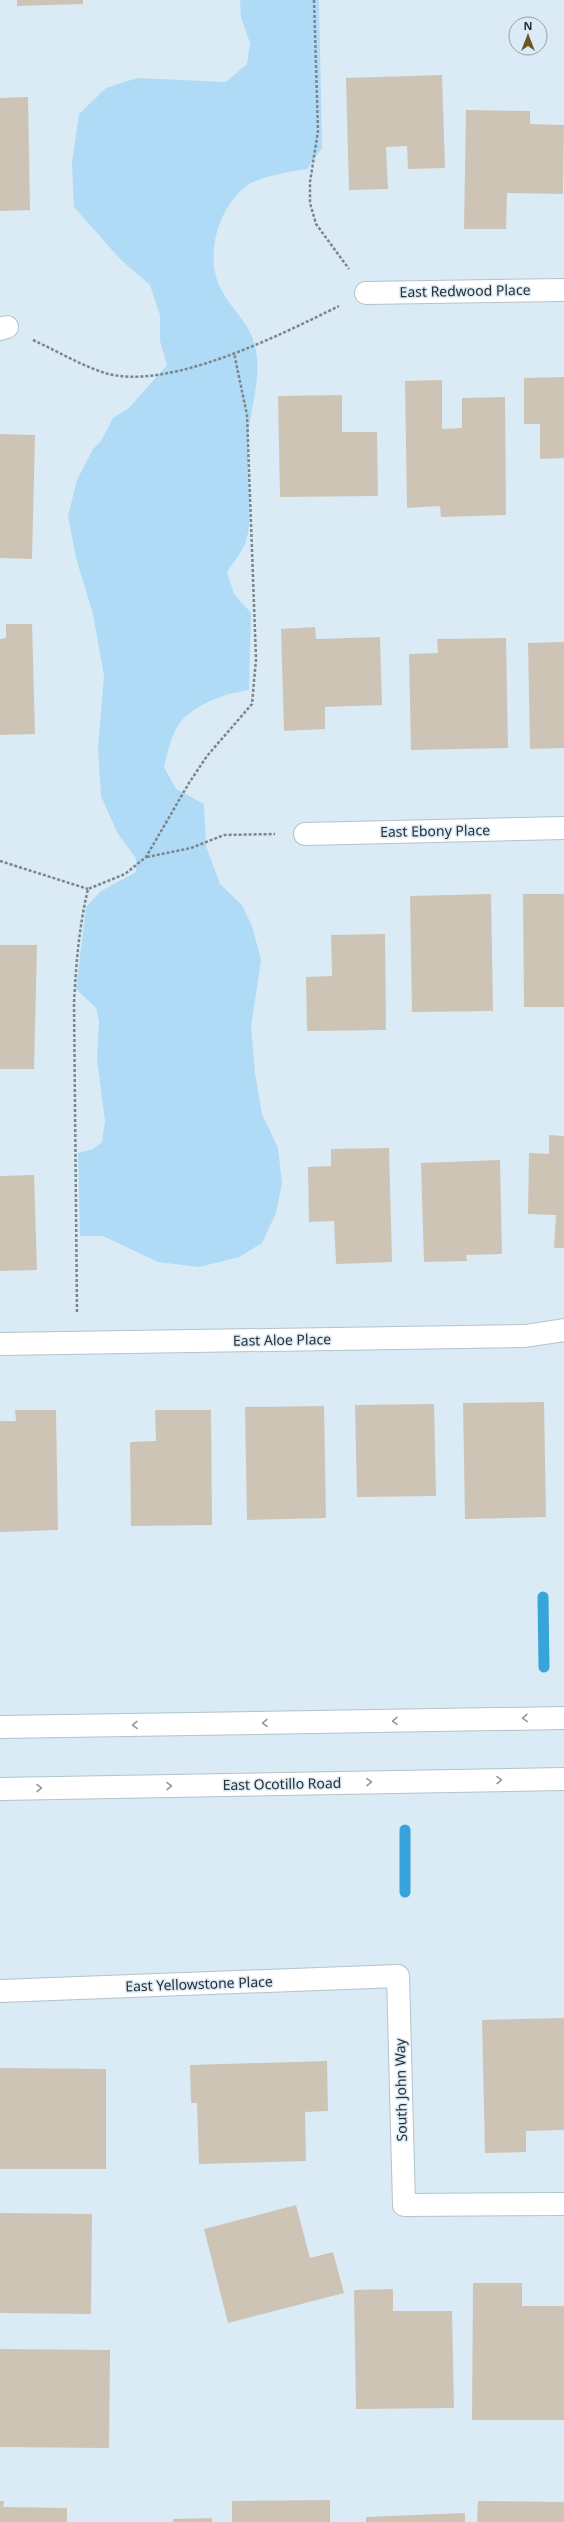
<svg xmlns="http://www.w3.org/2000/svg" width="564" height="2522" font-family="'Noto Sans',sans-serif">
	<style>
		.green { fill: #afdbf6 }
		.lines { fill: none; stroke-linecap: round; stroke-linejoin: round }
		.stream { stroke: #39a3db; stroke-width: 11 }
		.building { fill: #cec4b5 }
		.minor-casing { stroke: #b3c3cd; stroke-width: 24 }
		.secondary-casing { stroke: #b3c3cd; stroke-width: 24 }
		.path { stroke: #7a858c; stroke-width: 2.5; stroke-dasharray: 3 2; stroke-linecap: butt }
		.minor { stroke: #fff; stroke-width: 22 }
		.secondary { stroke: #fff; stroke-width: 22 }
		.oneway { stroke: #949799 }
		.labels { text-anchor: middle; stroke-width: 3; stroke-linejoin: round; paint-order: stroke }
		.street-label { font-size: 14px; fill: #292f33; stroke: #daebf6 }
	</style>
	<rect width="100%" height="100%" fill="#daebf6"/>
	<path class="green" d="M240,0H319L322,148L307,169C292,171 258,177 246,186C218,208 204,257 221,289C231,309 250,323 255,346C263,377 249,410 248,442C247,470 253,511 247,538C245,549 233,562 227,572L234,594L251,613L249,690C226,693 199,703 182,720C172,731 168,752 164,767L176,789L204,804L206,846L220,884L242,905L252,926L261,960L251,1027L255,1073L262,1114L278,1148L282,1183L276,1213L262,1243L239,1257L199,1267L158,1262L103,1236H80L78,1153L93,1149L102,1142L105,1121L97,1059L99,1021L96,1008L76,989L86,907L101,891L136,872V858L118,834L101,796L98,749L104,676L93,614L76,558L68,516L77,480L93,449L101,441L113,418L129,408L167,365L160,341V315L150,285L121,260L74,207L72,162L79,114L106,88L137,78L226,82L247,64L250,43L241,17Z"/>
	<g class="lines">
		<g class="stream">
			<polyline points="543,1597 544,1667"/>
			<polyline points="405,1830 405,1892"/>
		</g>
	</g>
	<g class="building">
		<polygon points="17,0 83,0 83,4 17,6"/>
		<polygon points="442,75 445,168 408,169 407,146 386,147 388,189 349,190 346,78"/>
		<polygon points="28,97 30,210 0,211 0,98"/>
		<polygon points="466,110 530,111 530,124 564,125 563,194 507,193 506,229 464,229"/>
		<polygon points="564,377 564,458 540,459 540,424 524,424 524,378"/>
		<polygon points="442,380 442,429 462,428 462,398 505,397 506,515 441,517 440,506 407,508 405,381"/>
		<polygon points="342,395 342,432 377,432 378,496 280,497 278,396"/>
		<polygon points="0,434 35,435 32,559 0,558"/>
		<polygon points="6,624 32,624 35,734 0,735 0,639 6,638"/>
		<polygon points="315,627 316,639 380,637 382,705 325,707 325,729 284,731 281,629"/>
		<polygon points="506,638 508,748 411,750 409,654 438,653 437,639"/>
		<polygon points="564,642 564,748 530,749 528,643"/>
		<polygon points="491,894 493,1011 412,1012 410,896"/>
		<polygon points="523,894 564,894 564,1007 524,1007"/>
		<polygon points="385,934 386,1030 307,1031 306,977 332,976 331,935"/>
		<polygon points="0,945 37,945 34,1069 0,1069"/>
		<polygon points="549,1135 564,1136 564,1248 554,1248 556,1215 528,1214 529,1153 549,1154"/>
		<polygon points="389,1148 392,1262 336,1264 334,1221 309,1222 308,1167 331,1166 331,1149"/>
		<polygon points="500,1160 502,1254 466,1255 467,1261 424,1262 421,1163"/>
		<polygon points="34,1175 37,1270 0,1271 0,1176"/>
		<polygon points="544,1402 546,1517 465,1519 463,1403"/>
		<polygon points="434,1404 436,1496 357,1497 355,1405"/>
		<polygon points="324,1406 326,1518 247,1520 245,1407"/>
		<polygon points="15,1410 56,1410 58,1530 0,1532 0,1421 16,1421"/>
		<polygon points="155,1410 211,1410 212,1525 131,1526 130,1442 156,1441"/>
		<polygon points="564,2018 564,2130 526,2131 526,2152 485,2153 482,2020"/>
		<polygon points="327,2061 328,2111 305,2112 306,2161 199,2164 197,2103 191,2103 190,2065"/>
		<polygon points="0,2068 106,2069 106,2169 0,2169"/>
		<polygon points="296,2205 310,2258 333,2252 344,2293 228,2323 204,2229"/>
		<polygon points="0,2213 92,2214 91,2314 0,2313"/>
		<polygon points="473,2283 522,2283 522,2306 564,2306 564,2420 472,2420"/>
		<polygon points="393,2289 393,2311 452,2311 454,2408 356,2409 354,2290"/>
		<polygon points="0,2349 110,2350 109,2448 0,2447"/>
		<polygon points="330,2500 330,2522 232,2522 232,2501"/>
		<polygon points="0,2501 4,2501 3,2507 67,2508 67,2522 0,2522"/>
		<polygon points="478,2501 564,2502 564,2522 477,2522"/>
		<polygon points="465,2513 465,2522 366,2522 366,2517"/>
		<polygon points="212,2518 212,2522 173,2522 173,2519"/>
	</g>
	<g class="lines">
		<defs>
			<g id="minor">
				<polyline points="366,293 564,290"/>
				<polyline points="0,329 7,327"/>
				<polyline points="305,834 564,828"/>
				<polyline points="0,1344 525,1336 564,1330"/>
				<polyline points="0,1991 398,1976 404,2205 564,2204"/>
			</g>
			<g id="secondary">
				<polyline points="0,1727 564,1718"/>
				<polyline points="0,1789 564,1779"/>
			</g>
		</defs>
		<use href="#minor" class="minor-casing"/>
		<use href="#secondary" class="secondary-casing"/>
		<g class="path">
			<polyline points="314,0 318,131 310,182 310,203 316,224 349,269"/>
			<path d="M33,340C57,351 80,365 105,373C168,392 282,334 339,306"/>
			<polyline points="147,857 191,848 224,835 275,834"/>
			<polyline points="0,861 88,889"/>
			<path d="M77,1312L74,1003C76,964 79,927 88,889L125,874L146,857L189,783L207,756L252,704L256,659L247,415L234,353"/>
		</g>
		<use href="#minor" class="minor"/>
		<use href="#secondary" class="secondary"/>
	</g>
	<defs><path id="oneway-chevron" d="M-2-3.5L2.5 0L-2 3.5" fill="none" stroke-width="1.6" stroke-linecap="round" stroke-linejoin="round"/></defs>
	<g class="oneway">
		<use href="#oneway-chevron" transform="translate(525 1718) rotate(179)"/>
		<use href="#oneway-chevron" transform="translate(395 1721) rotate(179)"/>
		<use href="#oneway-chevron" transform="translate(265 1723) rotate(179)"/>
		<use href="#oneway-chevron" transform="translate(135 1725) rotate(179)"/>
		<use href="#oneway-chevron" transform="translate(499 1780) rotate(-1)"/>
		<use href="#oneway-chevron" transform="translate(369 1782) rotate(-1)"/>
		<use href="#oneway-chevron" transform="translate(169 1786) rotate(-1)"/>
		<use href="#oneway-chevron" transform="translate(39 1788) rotate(-1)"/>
	</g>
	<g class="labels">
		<g class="street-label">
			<text transform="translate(465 291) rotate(-1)" y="5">East Redwood Place</text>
			<text transform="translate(435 831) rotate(-1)" y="5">East Ebony Place</text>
			<text transform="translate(282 1340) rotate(-1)" y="5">East Aloe Place</text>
			<text transform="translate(282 1784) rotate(-1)" y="5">East Ocotillo Road</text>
			<text transform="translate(199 1984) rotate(-2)" y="5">East Yellowstone Place</text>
			<text transform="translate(401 2090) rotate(-91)" y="5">South John Way</text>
		</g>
	</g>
	<g transform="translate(528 36)"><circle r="19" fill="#daebf6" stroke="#93a0a8"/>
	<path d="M0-3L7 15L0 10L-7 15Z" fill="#715527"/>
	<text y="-6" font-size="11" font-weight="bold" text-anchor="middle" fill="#292f33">N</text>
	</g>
</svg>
